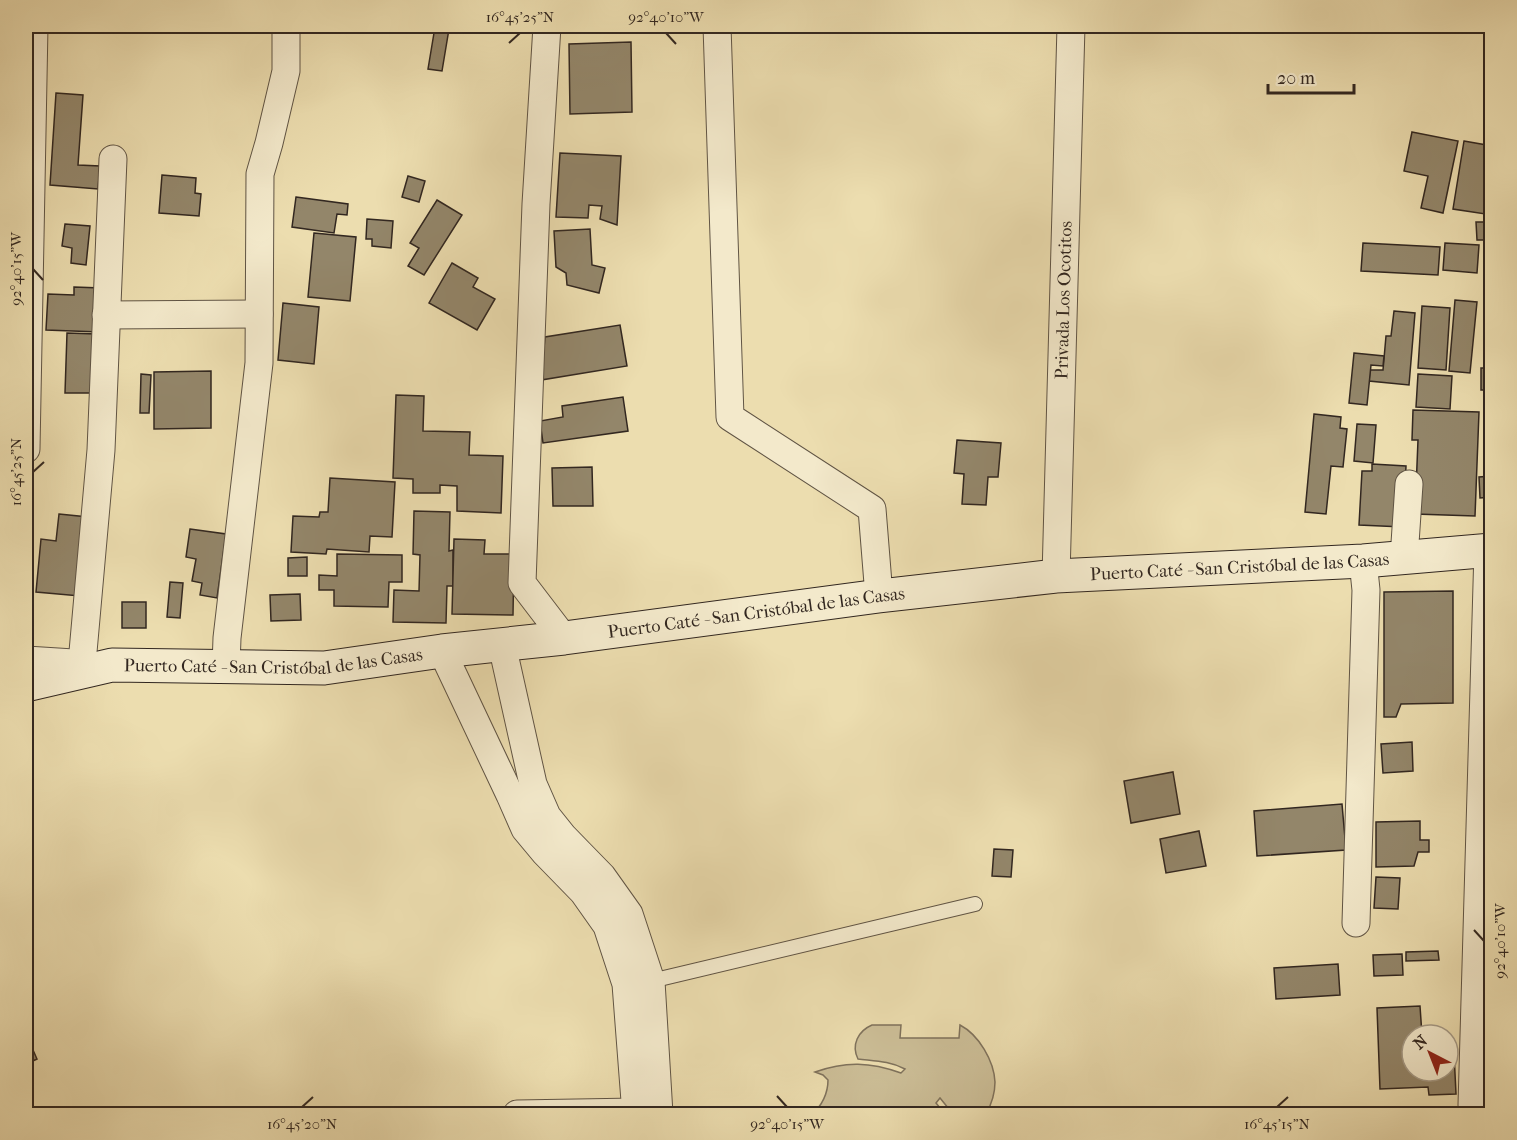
<svg xmlns="http://www.w3.org/2000/svg" width="1517" height="1140" font-family="'IM FELL French Canon',serif">
	<style>
		.green { fill: #ccbe97; stroke: #7f725c; stroke-width: 1.5 }
		.building { fill: #93866a; stroke: #322720; stroke-width: 1.5 }
		.lines { fill: none; stroke-linecap: round; stroke-linejoin: round }
		.lane-casing { stroke: #605444; stroke-width: 16 }
		.street-casing { stroke: #605444; stroke-width: 29 }
		.secondary-casing { stroke: #322720; stroke-width: 35 }
		.lane { stroke: #f3e9cb; stroke-width: 14 }
		.street { stroke: #f3e9cb; stroke-width: 27 }
		.secondary { stroke: #f3e9cb; stroke-width: 33 }
		.ticks { fill: none; stroke: #322720; stroke-width: 2 }
		.labels { text-anchor: middle; stroke-width: 5; stroke-linejoin: round; paint-order: stroke }
		.street-label { font-size: 18px; fill: #322720; stroke: #f3e9cb }
		.neatline { fill: none; stroke: #322720; stroke-width: 2 }
		.ticks-label { font-size: 15px; text-anchor: middle; fill: #322720 }
	</style>
	<rect width="100%" height="100%" fill="#ecddaf"/>
	<filter id="stains"><feTurbulence type="fractalNoise" baseFrequency=".00333" numOctaves="4"/><feColorMatrix values="0 0 0 0 .2 0 0 0 0 .09 0 0 0 0 .02 0 0 0 .5 -.17"/></filter>
	<radialGradient id="worn" r=".72"><stop offset=".6" stop-color="#630" stop-opacity="0"/><stop offset="1" stop-color="#630" stop-opacity=".3"/></radialGradient>
	<path class="green" d="M872,1025H901L900,1038H959L960,1025C979,1035 994,1061 995,1082C995,1093 991,1105 986,1114H953L940,1098L936,1103L945,1114H812C822,1106 828,1093 828,1080L823,1075L815,1072C846,1061 870,1062 901,1073L905,1069C890,1061 874,1061 858,1059C851,1045 858,1031 872,1025Z"/>
	<g class="building">
		<polygon points="190,26 228,26 228,30"/>
		<polygon points="435,27 449,29 442,71 428,69"/>
		<polygon points="631,42 632,112 570,114 569,44"/>
		<polygon points="56,93 83,95 78,165 100,166 98,189 50,185"/>
		<polygon points="1489,101 1492,101 1492,113 1487,112"/>
		<polygon points="1412,132 1458,141 1443,213 1421,208 1428,176 1404,171"/>
		<polygon points="1464,141 1492,146 1492,215 1453,209"/>
		<polygon points="560,153 621,156 617,225 600,219 602,206 589,205 588,218 556,217"/>
		<polygon points="162,175 196,178 195,193 201,194 199,216 159,213"/>
		<polygon points="408,176 425,181 419,202 402,197"/>
		<polygon points="296,197 348,204 347,215 337,214 334,233 292,227"/>
		<polygon points="437,200 462,215 424,275 408,266 419,248 410,243"/>
		<polygon points="367,219 393,221 391,248 372,246 372,239 366,239"/>
		<polygon points="1476,222 1492,222 1492,240 1477,240"/>
		<polygon points="65,224 90,226 86,265 71,263 72,248 62,246"/>
		<polygon points="590,229 592,265 605,268 599,293 567,285 566,273 556,267 554,231"/>
		<polygon points="314,233 356,237 350,301 308,297"/>
		<polygon points="1363,243 1440,247 1438,275 1361,271"/>
		<polygon points="1445,243 1479,245 1477,273 1443,270"/>
		<polygon points="1492,244 1492,264 1485,265 1484,245"/>
		<polygon points="452,263 478,278 473,287 495,299 477,330 429,303"/>
		<polygon points="74,287 101,288 99,332 46,330 48,294 74,295"/>
		<polygon points="1455,300 1477,302 1470,373 1449,371"/>
		<polygon points="283,303 319,307 314,364 278,360"/>
		<polygon points="1422,306 1450,308 1446,370 1418,368"/>
		<polygon points="1394,311 1415,313 1409,385 1369,381 1370,370 1383,370 1386,336 1391,336"/>
		<polygon points="620,325 627,366 541,380 545,337"/>
		<polygon points="67,333 96,334 94,393 65,393"/>
		<polygon points="1354,353 1384,356 1383,366 1371,365 1367,405 1349,403"/>
		<rect x="1481" y="368" width="11" height="22"/>
		<polygon points="211,371 211,428 154,429 154,372"/>
		<polygon points="141,374 151,375 149,413 140,413"/>
		<polygon points="1418,374 1452,376 1450,409 1416,407"/>
		<polygon points="396,395 424,396 423,431 470,432 469,455 503,456 501,513 457,511 457,486 440,485 440,493 413,493 413,479 393,478"/>
		<polygon points="623,397 628,431 543,443 540,421 563,417 562,406"/>
		<polygon points="1413,410 1479,412 1475,516 1415,514 1418,440 1412,440"/>
		<polygon points="1314,414 1341,417 1340,428 1347,429 1343,467 1331,466 1326,514 1305,512"/>
		<polygon points="1357,424 1376,425 1373,463 1354,461"/>
		<polygon points="957,440 1001,443 998,477 988,477 986,505 962,504 964,474 954,473"/>
		<polygon points="1372,464 1406,466 1403,527 1359,525 1362,471 1372,471"/>
		<polygon points="592,467 593,506 553,506 552,468"/>
		<polygon points="1492,476 1492,497 1480,498 1479,477"/>
		<polygon points="330,478 395,482 392,537 370,536 369,552 327,549 326,554 291,552 293,516 319,517 320,512 328,512"/>
		<polygon points="414,511 450,512 449,551 453,550 453,586 447,586 446,623 393,622 394,590 419,591 420,555 413,554"/>
		<polygon points="59,514 88,517 80,596 36,592 41,539 56,541"/>
		<polygon points="190,529 226,534 217,598 200,595 202,583 192,581 196,559 186,557"/>
		<polygon points="454,539 485,540 484,554 514,554 513,615 452,614"/>
		<polygon points="337,554 402,555 402,582 389,582 388,607 334,606 334,590 319,590 319,575 337,576"/>
		<polygon points="307,557 307,576 288,576 288,558"/>
		<polygon points="170,582 183,583 180,618 167,617"/>
		<polygon points="1453,591 1453,703 1401,704 1396,717 1384,717 1384,592"/>
		<polygon points="300,594 301,620 271,621 270,595"/>
		<rect x="122" y="602" width="24" height="26"/>
		<polygon points="1412,742 1413,771 1383,773 1381,744"/>
		<polygon points="1173,772 1180,814 1131,823 1124,781"/>
		<polygon points="1342,804 1346,850 1257,856 1254,811"/>
		<polygon points="1420,821 1420,840 1429,840 1429,852 1418,852 1414,866 1376,867 1376,822"/>
		<polygon points="1199,831 1206,866 1166,873 1160,839"/>
		<polygon points="994,849 1013,850 1011,877 992,876"/>
		<polygon points="1376,877 1400,878 1398,909 1374,908"/>
		<polygon points="1438,951 1439,960 1406,961 1406,952"/>
		<polygon points="1402,954 1403,975 1374,976 1373,955"/>
		<polygon points="1338,964 1340,995 1276,999 1274,968"/>
		<polygon points="1420,1006 1422,1035 1412,1035 1412,1071 1448,1071 1448,1052 1454,1053 1456,1094 1429,1095 1428,1087 1380,1089 1377,1008"/>
		<polygon points="26,1034 37,1059 26,1064"/>
		<polygon points="1426,1110 1427,1114 1393,1114 1393,1113"/>
	</g>
	<g class="lines">
		<defs>
			<polyline id="lane" points="651,981 975,904"/>
			<g id="street">
				<polyline points="547,26 536,204 522,583 564,638"/>
				<polyline points="717,26 730,417 872,509 879,596"/>
				<polyline points="106,315 259,314"/>
				<polyline points="26,449 34,26"/>
				<polyline points="1404,558 1409,484"/>
				<path id="s1" d="M1056,576L1071,26"/>
				<polyline points="502,645 533,784 547,816 563,836 602,876 629,914 651,981 659,1114"/>
				<polyline points="442,651 510,795 525,829 545,853 583,892 607,926 626,984 636,1114"/>
				<polyline points="26,660 89,664"/>
				<polyline points="82,663 101,450 113,159"/>
				<polyline points="226,666 227,638 259,363 260,174 269,143 286,71 286,26"/>
				<polyline points="1356,923 1366,590 1363,561"/>
				<polyline points="517,1114 636,1112 652,1107"/>
				<polyline points="1474,1114 1472,1105 1488,550"/>
			</g>
			<g id="secondary">
				<path id="s2" d="M26,685L112,665L324,668L442,651L564,638L879,596L1056,576L1363,561L1492,550"/>
			</g>
		</defs>
		<use href="#lane" class="lane-casing"/>
		<use href="#street" class="street-casing"/>
		<use href="#secondary" class="secondary-casing"/>
		<use href="#lane" class="lane"/>
		<use href="#street" class="street"/>
		<use href="#secondary" class="secondary"/>
	</g>
	<path class="ticks" d="M666,33L676,44M509,43L520,33M33,269L43,280M33,472L44,462M1474,930L1484,941M777,1096L787,1107M302,1107L313,1097M1277,1107L1288,1097"/>
	<g class="labels">
		<g class="street-label">
			<text dy="6" stroke="none"><textPath href="#s1" startOffset="276">Privada Los Ocotitos</textPath></text>
			<text dy="6" stroke="none"><textPath href="#s2" startOffset="1222">Puerto Caté - San Cristóbal de las Casas</textPath></text>
			<text dy="6" stroke="none"><textPath href="#s2" startOffset="736">Puerto Caté - San Cristóbal de las Casas</textPath></text>
			<text dy="6" stroke="none"><textPath href="#s2" startOffset="250">Puerto Caté - San Cristóbal de las Casas</textPath></text>
		</g>
	</g>
	<rect width="1517" height="1140" fill="none" stroke="#ecddaf" stroke-width="66"/>
	<g transform="translate(1430 1053) rotate(318)"><circle r="28" fill="#f3e9cb" stroke="#a69b87" stroke-width="1.5"/>
	<path d="M0-4.5L10 22L0 15L-10 22Z" fill="#8f2418"/>
	<text y="-9" font-size="16" font-weight="bold" text-anchor="middle" fill="#322720">N</text>
	</g>
	<path d="M1268 84v9h86v-9" fill="none" stroke="#322720" stroke-width="3"/>
	<text x="1277" y="84" font-size="18" fill="#322720" stroke="#f3e9cb" stroke-width="4.5" paint-order="stroke">20 m</text>
	<rect x="33" y="33" width="1451" height="1074" class="neatline"/>
	<g class="ticks-label">
		<text x="520" y="22">16°45'25"N</text>
		<text x="666" y="22">92°40'10"W</text>
		<text transform="translate(16 269) rotate(-90)" y="5">92°40'15"W</text>
		<text transform="translate(16 472) rotate(-90)" y="5">16°45'25"N</text>
		<text transform="translate(1500 941) rotate(-90)" y="5">92°40'10"W</text>
		<text x="302" y="1129">16°45'20"N</text>
		<text x="787" y="1129">92°40'15"W</text>
		<text x="1277" y="1129">16°45'15"N</text>
	</g>
	<rect width="100%" height="100%" filter="url(#stains)"/>
	<rect width="100%" height="100%" fill="url(#worn)"/>
</svg>
